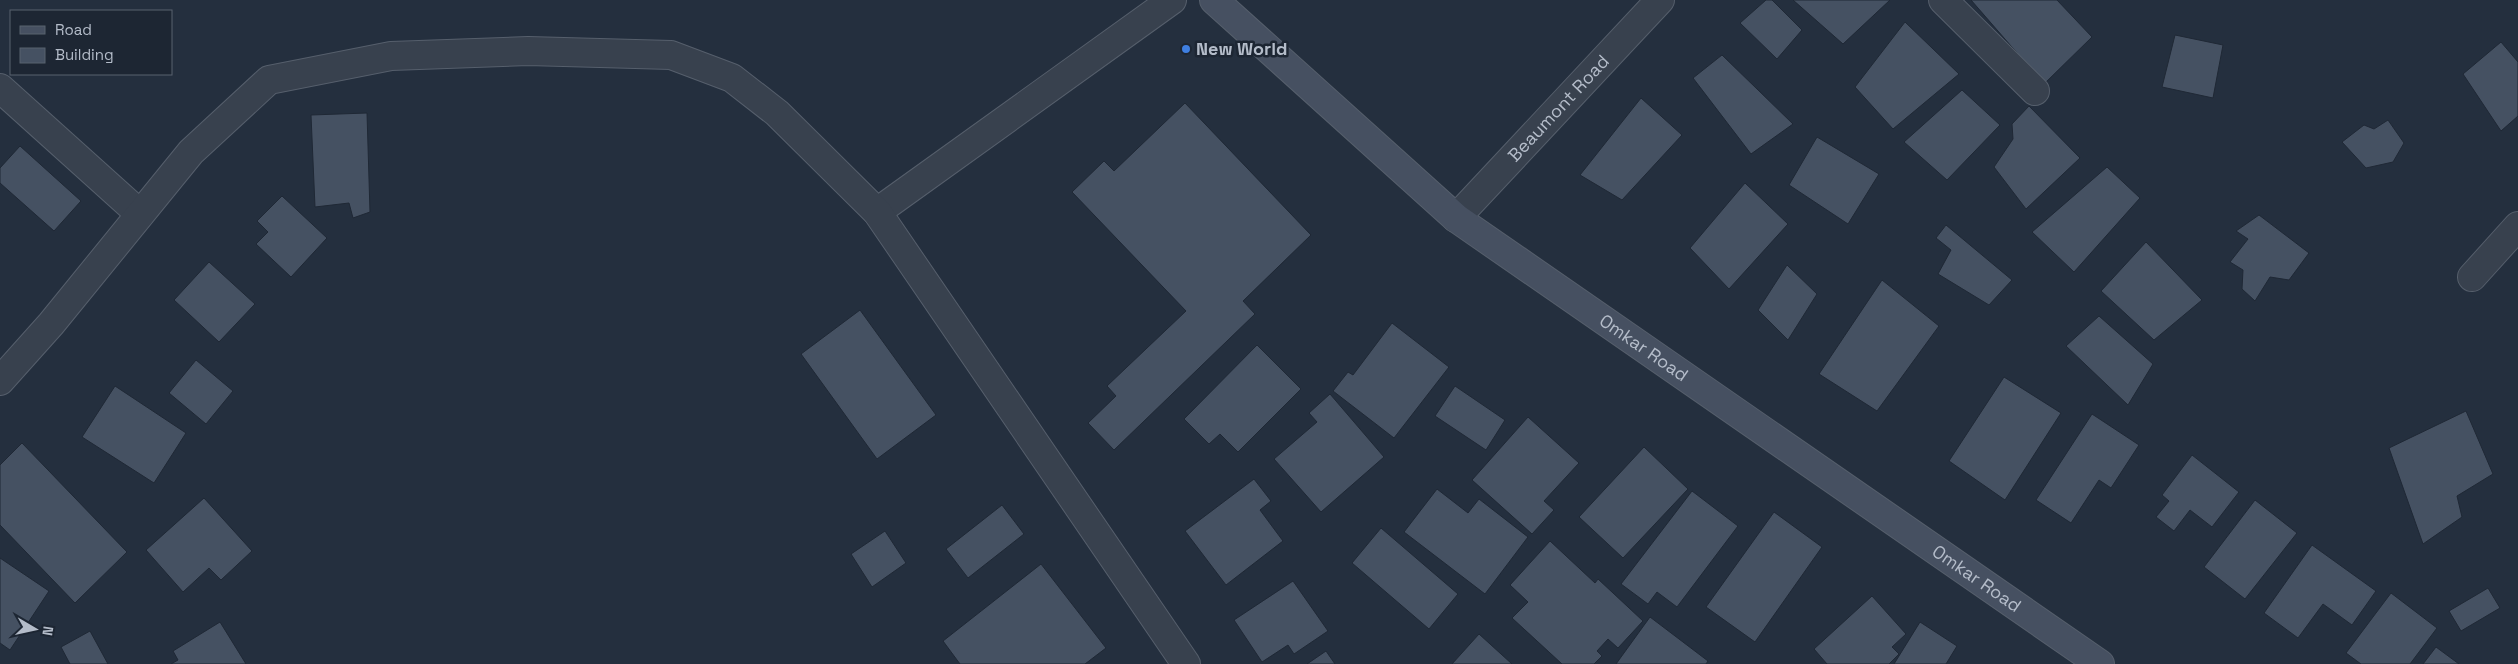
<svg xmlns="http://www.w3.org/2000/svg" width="2518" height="664" font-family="'Space Grotesk',sans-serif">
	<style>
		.building { fill: #455162; stroke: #1f2835 }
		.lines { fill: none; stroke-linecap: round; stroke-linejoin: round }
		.street-casing { stroke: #565f6c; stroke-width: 30 }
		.secondary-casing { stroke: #565f6c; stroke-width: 30 }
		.street { stroke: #38414e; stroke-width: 28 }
		.secondary { stroke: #465061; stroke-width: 28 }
		.shop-dot { fill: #3f7fe0; stroke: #1d2633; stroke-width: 2 }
		.labels { text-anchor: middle; stroke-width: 5; stroke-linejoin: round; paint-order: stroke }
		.poi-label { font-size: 18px; font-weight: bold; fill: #b4bcc9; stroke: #1d2633; text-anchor: start }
		.street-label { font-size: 18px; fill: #b4bcc9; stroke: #1d2633 }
	</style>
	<rect width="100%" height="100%" fill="#242f3e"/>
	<g class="building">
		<polygon points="1766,0 1772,0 1802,30 1777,59 1740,23"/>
		<polygon points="1793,0 1890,0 1843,44"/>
		<polygon points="1971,0 2057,0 2092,37 2044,84"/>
		<polygon points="1905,22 1959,74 1893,129 1855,87"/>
		<polygon points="2175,35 2223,45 2213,98 2162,87"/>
		<polygon points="2501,42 2518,62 2518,116 2501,131 2463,74"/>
		<polygon points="1722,55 1793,124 1751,154 1693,78"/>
		<polygon points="1962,90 2000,125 1947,180 1904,142"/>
		<polygon points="1641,98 1682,135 1622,200 1580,175"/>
		<polygon points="1185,103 1311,235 1243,301 1255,314 1114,450 1088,423 1116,396 1107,386 1186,311 1072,192 1104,161 1114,171"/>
		<polygon points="2029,106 2080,158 2026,209 1994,167 2013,139 2012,124"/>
		<polygon points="367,113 370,212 353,218 349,203 315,207 311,115"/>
		<polygon points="2388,120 2404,143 2393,162 2366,168 2342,142 2364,125 2374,129"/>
		<polygon points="1817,137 1879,174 1848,224 1789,185"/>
		<polygon points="20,146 81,201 54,231 0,183 0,168"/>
		<polygon points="2107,167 2140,198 2074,272 2032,232"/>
		<polygon points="1745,183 1788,224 1729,289 1690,248"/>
		<polygon points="282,196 327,238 291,277 256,244 268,232 257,221"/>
		<polygon points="2259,215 2309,253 2289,280 2270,277 2255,301 2242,289 2243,270 2230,262 2248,239 2236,231"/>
		<polygon points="1946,225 2012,280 1989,305 1938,274 1951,250 1936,238"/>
		<polygon points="2146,242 2202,300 2154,340 2101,291"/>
		<polygon points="209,262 255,304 219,342 174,300"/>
		<polygon points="1787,265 1817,294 1788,340 1758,310"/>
		<polygon points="1882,280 1939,326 1877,411 1819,374"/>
		<polygon points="860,310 936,415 877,459 801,354"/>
		<polygon points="2099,316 2153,364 2128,405 2066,346"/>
		<polygon points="1392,323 1449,367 1394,438 1333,391 1348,372 1353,375"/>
		<polygon points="1257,345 1301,389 1238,452 1220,434 1209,444 1184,419"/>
		<polygon points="196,360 233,391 206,424 169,393"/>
		<polygon points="2004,377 2061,413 2005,500 1949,461"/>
		<polygon points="115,386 186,433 154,483 82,437"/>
		<polygon points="1455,386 1505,420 1486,450 1435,416"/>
		<polygon points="1330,394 1384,457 1321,512 1274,459 1317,422 1309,413"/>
		<polygon points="2466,411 2493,474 2457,496 2462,517 2423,544 2389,448"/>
		<polygon points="2092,414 2139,445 2111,488 2099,480 2071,523 2036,500"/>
		<polygon points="1528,417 1579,463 1544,501 1554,510 1532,534 1472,480"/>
		<polygon points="22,443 127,552 75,603 0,525 0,465"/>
		<polygon points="1644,447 1688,489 1623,558 1579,517"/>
		<polygon points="2192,455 2239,492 2212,527 2190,510 2174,531 2156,517 2169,501 2162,495"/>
		<polygon points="1254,479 1271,501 1260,510 1283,541 1226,585 1185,531"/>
		<polygon points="1437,489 1468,513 1479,499 1528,537 1485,594 1404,532"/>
		<polygon points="1692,491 1738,526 1677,607 1657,592 1648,604 1621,584"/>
		<polygon points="204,498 252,551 221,580 209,568 183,592 146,550"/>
		<polygon points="2255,500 2297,533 2245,599 2204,567"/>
		<polygon points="1002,505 1024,534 968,578 946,549"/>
		<polygon points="1774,512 1822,547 1755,642 1706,607"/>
		<polygon points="1381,528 1458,594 1429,629 1352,563"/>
		<polygon points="885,531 906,563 872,587 851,554"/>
		<polygon points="1550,541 1595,583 1598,579 1643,621 1618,648 1608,639 1597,651 1602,656 1594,664 1562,664 1512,618 1528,602 1510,585"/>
		<polygon points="2312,545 2376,591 2352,625 2323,604 2298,638 2264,613"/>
		<polygon points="0,558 49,591 10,650 0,643"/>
		<polygon points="1041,564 1106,648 1085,664 960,664 943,641"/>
		<polygon points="1293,581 1328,631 1294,654 1288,645 1262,662 1234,620"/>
		<polygon points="2488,588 2500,608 2461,631 2449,611"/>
		<polygon points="2391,593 2437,628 2410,664 2361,664 2346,653"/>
		<polygon points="1872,596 1906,634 1892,647 1899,654 1889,664 1827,664 1814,649"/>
		<polygon points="1650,617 1708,661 1706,664 1616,664"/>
		<polygon points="220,622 246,664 171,664 178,660 173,651"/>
		<polygon points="1920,622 1957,646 1946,664 1894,664"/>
		<polygon points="90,631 108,664 70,664 61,647"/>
		<polygon points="1479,634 1512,664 1452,664"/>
		<polygon points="2436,647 2459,664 2423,664"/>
		<polygon points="1326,651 1335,664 1307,664"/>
	</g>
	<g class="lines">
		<defs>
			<g id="street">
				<polyline points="1943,0 2035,91"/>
				<polyline points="0,88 140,214"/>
				<polyline points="877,212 1172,0"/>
				<path id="s1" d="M1456,218L1660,0"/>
				<polyline points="2472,277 2518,226"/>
				<polyline points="0,381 51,324 191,152 269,80 391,56 528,51 671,55 732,78 777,113 877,212 1186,664"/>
			</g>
			<g id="secondary">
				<path id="s2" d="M1214,0L1456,218L2100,664"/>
			</g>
		</defs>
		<use href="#street" class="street-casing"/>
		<use href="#secondary" class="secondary-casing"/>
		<use href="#street" class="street"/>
		<use href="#secondary" class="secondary"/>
	</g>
	<circle class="shop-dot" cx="1186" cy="49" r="5"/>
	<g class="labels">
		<g class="poi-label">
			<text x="1196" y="55">New World</text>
		</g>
		<g class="street-label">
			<text dy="6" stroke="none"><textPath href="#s1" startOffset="150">Beaumont Road</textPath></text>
			<text dy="6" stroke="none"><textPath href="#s2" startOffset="554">Omkar Road</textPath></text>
			<text dy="6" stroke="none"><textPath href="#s2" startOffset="959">Omkar Road</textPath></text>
		</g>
	</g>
	<rect x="10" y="10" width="162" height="65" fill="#1d2633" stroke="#59626f"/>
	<rect x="20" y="26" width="25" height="8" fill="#465061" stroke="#59626f"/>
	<text x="55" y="35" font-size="15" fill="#b4bcc9">Road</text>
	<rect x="20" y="48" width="25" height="15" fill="#455162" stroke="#59626f"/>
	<text x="55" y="60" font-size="15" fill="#b4bcc9">Building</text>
	<g transform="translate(35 629) rotate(99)" stroke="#1d2633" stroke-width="4" paint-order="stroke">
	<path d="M0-4L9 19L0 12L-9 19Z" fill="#b4bcc9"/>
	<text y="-8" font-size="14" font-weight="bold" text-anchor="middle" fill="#b4bcc9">N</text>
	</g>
</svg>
